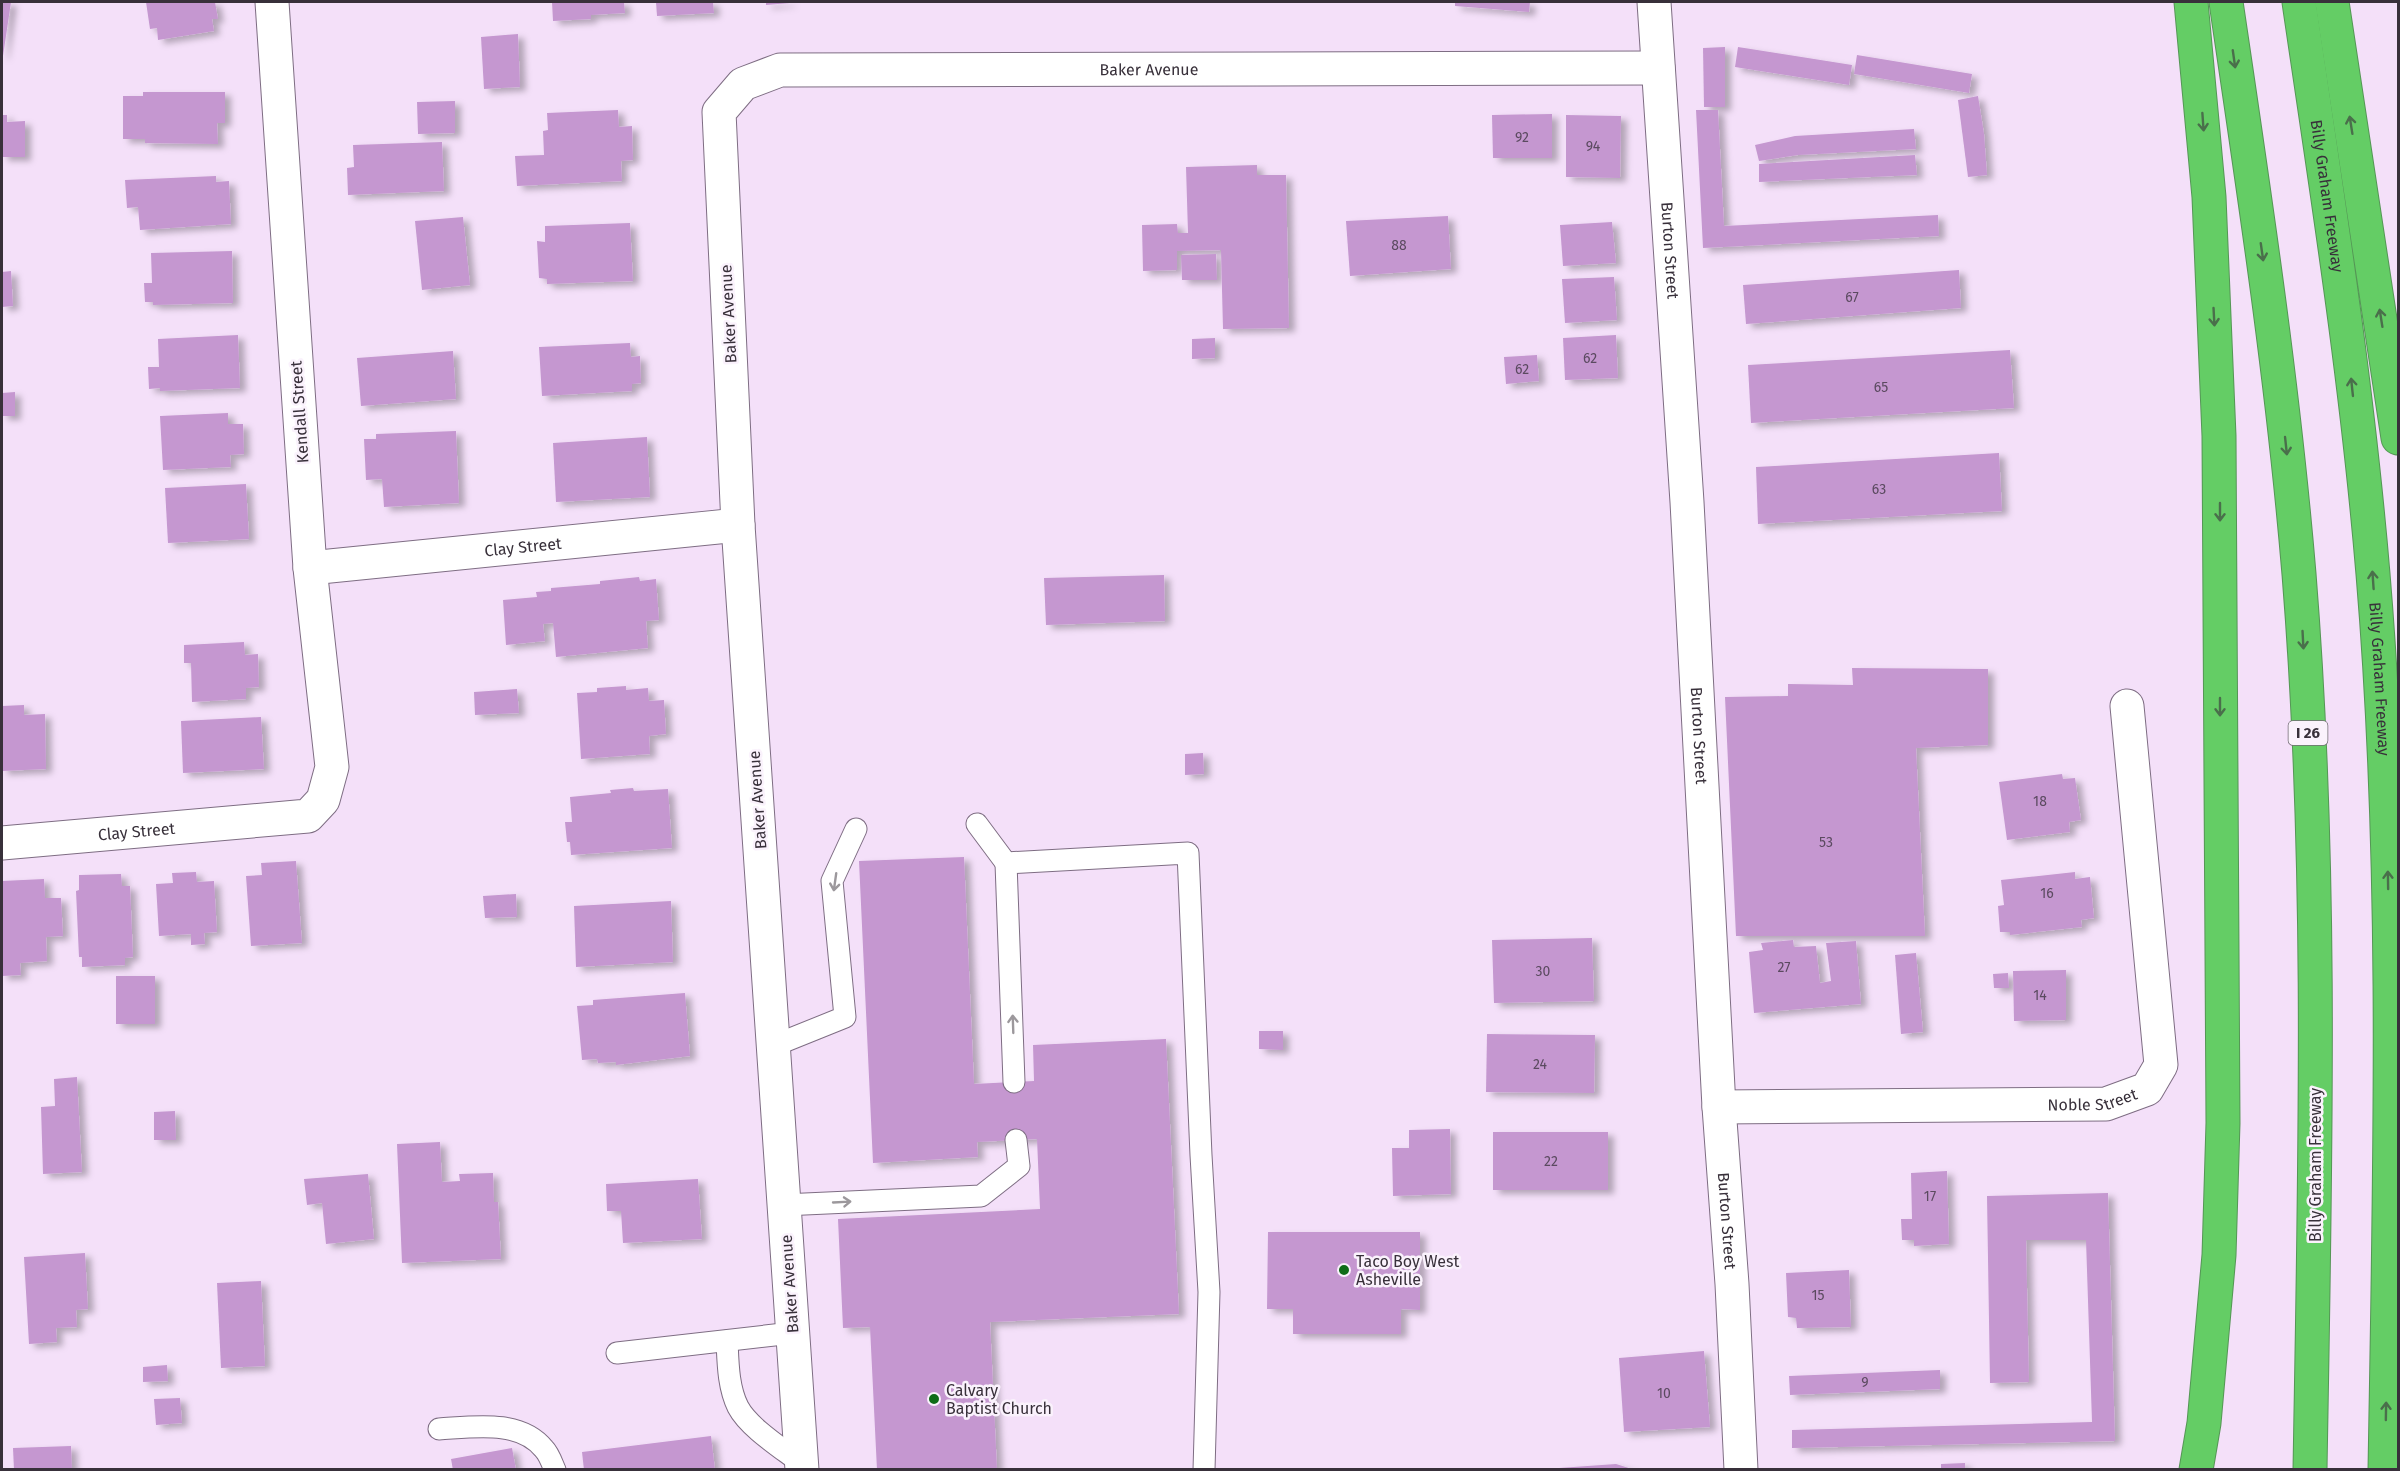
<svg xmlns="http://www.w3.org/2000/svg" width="2400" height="1471" font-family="'Fira Sans',sans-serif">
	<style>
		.building { fill: #c597d0; filter: url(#shadow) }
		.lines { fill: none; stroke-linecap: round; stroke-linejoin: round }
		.service-casing { stroke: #7e6d83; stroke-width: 23 }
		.minor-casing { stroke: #7e6d83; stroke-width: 35 }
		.motorway-casing { stroke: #559656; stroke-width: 35 }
		.service { stroke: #fff; stroke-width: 21 }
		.minor { stroke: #fff; stroke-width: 33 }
		.motorway { stroke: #64cd65; stroke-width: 33 }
		.oneway { stroke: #4a6f4b }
		.oneway2 { stroke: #9c989c }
		.poi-dot { fill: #0f6c18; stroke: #faf2fc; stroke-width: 2 }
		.labels { text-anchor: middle; stroke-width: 5; stroke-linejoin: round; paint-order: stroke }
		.number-label { font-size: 14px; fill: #5b4a60 }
		.shield { fill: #faf2fc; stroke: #726a74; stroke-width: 1.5 }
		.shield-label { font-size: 15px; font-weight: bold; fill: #38303a }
		.street-label { font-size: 16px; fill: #38303a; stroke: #faf2fc }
		.poi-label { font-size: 16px; fill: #38303a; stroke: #faf2fc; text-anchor: start }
	</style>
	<defs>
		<filter id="shadow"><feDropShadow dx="6" dy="4" stdDeviation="3" flood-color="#0004"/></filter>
	</defs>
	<rect width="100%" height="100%" fill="#f4e0f9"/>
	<g class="building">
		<polygon points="2,2 11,2 3,56 2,56"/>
		<polygon points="146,2 215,2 218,19 212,19 214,31 158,40 157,28 150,29"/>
		<polygon points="552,2 624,2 625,13 591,15 591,19 553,21"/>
		<polygon points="656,2 713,2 714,13 657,16"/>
		<polygon points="766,2 790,2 790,3 766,5"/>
		<polygon points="1455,2 1530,2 1529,12 1455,6"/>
		<polygon points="518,34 520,87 484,89 481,37"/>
		<polygon points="1725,47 1725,107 1704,107 1703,48"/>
		<polygon points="1738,47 1852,65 1849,85 1735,67"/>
		<polygon points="1857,55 1972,74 1969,93 1854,74"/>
		<polygon points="143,92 225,92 225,123 217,123 218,144 145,143 145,139 123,139 123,96 143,96"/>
		<polygon points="1978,96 1984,134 1987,175 1968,177 1958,100"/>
		<polygon points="455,101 455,133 418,134 417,102"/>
		<polygon points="618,110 619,127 632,126 633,160 621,161 622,181 517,186 515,156 544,155 543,131 548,130 547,113"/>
		<polygon points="1696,110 1718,110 1724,226 1938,215 1939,236 1703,248"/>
		<polygon points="1552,114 1552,158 1493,158 1492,115"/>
		<polygon points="2,115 7,115 7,122 25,121 25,157 2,157"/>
		<polygon points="1566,115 1621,116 1620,178 1566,177"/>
		<polygon points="1914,129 1916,149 1798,155 1759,161 1755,145 1795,136"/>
		<polygon points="442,142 444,191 348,195 347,168 354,167 353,145"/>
		<polygon points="1915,155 1917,175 1759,182 1759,164"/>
		<polygon points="1257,165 1257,175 1286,175 1289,328 1223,329 1221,250 1177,251 1177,270 1143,271 1142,225 1177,224 1178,233 1188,233 1186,167"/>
		<polygon points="216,176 216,182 229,181 231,224 140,230 138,207 127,208 125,180"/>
		<polygon points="1448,216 1451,269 1350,276 1346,221"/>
		<polygon points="463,217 470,285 422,290 415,221"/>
		<polygon points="1612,222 1616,263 1563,266 1560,225"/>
		<polygon points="630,223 633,281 547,284 547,279 539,278 537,241 545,242 545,226"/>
		<polygon points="232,251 233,303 153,305 153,302 145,302 144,283 152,283 151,253"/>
		<polygon points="1216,254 1217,280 1182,280 1181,255"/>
		<polygon points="1959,270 1961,308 1746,324 1743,285"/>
		<polygon points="11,271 13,306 2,307 2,272"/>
		<polygon points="1614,277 1617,320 1565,323 1562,279"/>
		<polygon points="238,335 240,388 160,391 160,388 149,389 148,367 159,367 158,339"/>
		<polygon points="1616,335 1618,378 1565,380 1563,338"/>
		<polygon points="1215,338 1215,358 1192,359 1192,339"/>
		<polygon points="630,343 631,357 640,356 641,383 632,384 632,391 542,396 539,347"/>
		<polygon points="2010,350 2014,408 1751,423 1748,365"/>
		<polygon points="453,351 456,399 361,406 357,358"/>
		<polygon points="1537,355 1539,381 1506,384 1504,357"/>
		<polygon points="15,392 15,416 2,416 2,393"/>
		<polygon points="228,413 228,424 243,424 244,454 230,455 231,467 163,470 160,416"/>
		<polygon points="456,431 459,503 384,507 382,479 366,480 364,439 376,439 376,434"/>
		<polygon points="647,437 650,497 556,502 553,443"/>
		<polygon points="1999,453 2002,511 1758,524 1756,467"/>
		<polygon points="246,484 249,539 168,543 165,488"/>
		<polygon points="1164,575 1165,621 1046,625 1044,578"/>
		<polygon points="639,577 640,581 656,579 659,620 646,621 648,648 556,657 553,623 543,624 545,641 506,645 503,600 537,597 536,592 551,591 551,588 600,584 600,581"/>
		<polygon points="244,642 245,655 258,654 259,687 246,688 246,699 192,702 191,663 184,663 184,645"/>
		<polygon points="1852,668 1988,669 1988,745 1916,748 1925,936 1736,936 1725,697 1788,696 1788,684 1853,685"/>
		<polygon points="626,686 626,690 648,688 649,701 664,700 666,734 649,736 650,754 581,759 577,693 597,692 597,688"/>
		<polygon points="517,689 519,713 475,715 474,692"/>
		<polygon points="24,705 24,715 45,714 46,769 2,771 2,706"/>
		<polygon points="261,717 264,769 183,773 181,721"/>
		<polygon points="1203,753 1204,774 1185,775 1185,754"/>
		<polygon points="2062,774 2063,779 2075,778 2081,820 2069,822 2070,832 2007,840 1999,782"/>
		<polygon points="633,788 634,791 668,789 672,848 571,855 570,842 567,842 565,822 572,822 570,797 611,793 610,790"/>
		<polygon points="964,857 974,1084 1034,1081 1033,1045 1166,1039 1179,1314 990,1322 997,1470 877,1470 870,1327 843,1328 838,1219 1040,1209 1037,1139 977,1142 978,1157 873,1163 859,861"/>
		<polygon points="296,861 302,943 251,946 246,876 262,875 261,863"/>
		<polygon points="196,872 197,882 214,881 217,932 204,933 205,944 191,945 191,934 159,936 156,884 173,883 172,873"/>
		<polygon points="2075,872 2075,879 2090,877 2094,918 2081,920 2082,927 2010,935 2010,932 2000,932 1998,906 2004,905 2001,880"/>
		<polygon points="121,874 122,886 130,886 133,957 125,958 125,965 82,967 82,957 79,957 76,891 79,890 79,875"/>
		<polygon points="44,879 45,898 61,898 63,936 46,937 47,961 20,963 21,975 2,976 2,881"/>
		<polygon points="516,894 517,917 485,918 483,896"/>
		<polygon points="671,901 673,962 576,967 574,906"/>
		<polygon points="1592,938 1594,1001 1494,1003 1492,940"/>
		<polygon points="1793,940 1794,947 1816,946 1820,983 1831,981 1826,943 1856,941 1861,1004 1754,1013 1749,952 1763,950 1761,943"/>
		<polygon points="1916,953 1923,1032 1901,1034 1895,955"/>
		<polygon points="2066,970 2066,1020 2014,1021 2013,971"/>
		<polygon points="2008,973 2009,988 1994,988 1993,974"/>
		<rect x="116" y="976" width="39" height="48"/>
		<polygon points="685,993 690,1056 616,1065 616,1062 598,1063 597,1059 582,1060 577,1006 593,1005 593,1000"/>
		<polygon points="1259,1031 1283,1031 1283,1050 1259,1049"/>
		<polygon points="1487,1034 1595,1035 1594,1093 1486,1092"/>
		<polygon points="77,1077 82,1172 43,1174 41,1107 55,1106 54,1079"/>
		<polygon points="175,1111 176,1140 154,1140 154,1112"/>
		<polygon points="1450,1129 1451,1194 1393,1196 1392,1148 1409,1148 1409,1130"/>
		<rect x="1493" y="1132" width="115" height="58"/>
		<polygon points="440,1142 442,1182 460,1181 459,1174 493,1173 494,1202 498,1202 501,1259 402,1263 397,1144"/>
		<polygon points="1947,1171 1949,1244 1914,1246 1914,1240 1902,1240 1901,1219 1912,1219 1911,1173"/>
		<polygon points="368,1174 374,1239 326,1244 322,1203 307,1205 304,1179"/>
		<polygon points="698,1179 702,1239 623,1243 621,1211 607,1211 606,1184"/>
		<polygon points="2108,1193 2115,1441 1792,1448 1792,1430 2092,1422 2086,1240 2026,1240 2029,1382 1990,1383 1987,1196"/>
		<polygon points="1268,1232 1420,1232 1420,1310 1401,1309 1401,1334 1293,1334 1293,1309 1267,1309"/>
		<polygon points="85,1253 88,1309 76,1310 77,1327 56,1328 57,1342 29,1344 24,1257"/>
		<polygon points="1849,1270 1851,1327 1797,1328 1796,1318 1788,1317 1786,1273"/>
		<polygon points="261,1281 265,1366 221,1368 217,1283"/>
		<polygon points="1704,1351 1710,1427 1624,1432 1619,1358"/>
		<polygon points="167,1365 168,1381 143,1382 143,1367"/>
		<polygon points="1940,1370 1940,1389 1790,1395 1789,1376"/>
		<polygon points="180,1398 182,1423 156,1425 154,1399"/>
		<polygon points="711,1436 715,1470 584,1470 582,1452"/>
		<polygon points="71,1446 72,1470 14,1470 13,1448"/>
		<polygon points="512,1448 516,1470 453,1470 451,1459"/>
		<polygon points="1965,1463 1965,1470 1941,1470 1941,1464"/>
		<polygon points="1616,1464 1635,1470 1559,1470 1559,1468"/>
	</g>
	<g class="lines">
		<defs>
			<g id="service">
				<polyline points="977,824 1006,863 1188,853 1201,1155 1209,1292 1204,1470"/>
				<polyline points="1006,863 1014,1082"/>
				<polyline points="773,1046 845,1017 832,881 856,829"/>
				<polyline points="783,1205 981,1196 1019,1166 1016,1140"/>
				<path d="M727,1341C728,1362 728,1387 738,1407C749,1428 783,1449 802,1464"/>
				<polyline points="617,1353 792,1333"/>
				<path d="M439,1429C473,1427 520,1419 544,1449C549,1454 552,1463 555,1470"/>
			</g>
			<g id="minor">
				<path id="s1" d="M1654,2L1687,502L1719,1107L1732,1284L1741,1470"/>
				<path id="s2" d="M310,568L738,525"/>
				<path id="s3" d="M2,843L308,816L323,800L332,767L310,568L272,2"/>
				<path id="s4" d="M1719,1107L2106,1104L2147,1089L2161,1065L2127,706"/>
				<path id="s5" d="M802,1470L738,525L719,112L743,84L780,70L1658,68"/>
			</g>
			<g id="motorway">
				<polyline points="2191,2 2209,197 2219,436 2223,1123 2219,1255 2204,1423 2196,1470"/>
				<path d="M2226,2C2254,192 2283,382 2299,574C2323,872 2315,1171 2310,1470"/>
				<path id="s6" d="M2299,2C2327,192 2357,382 2373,574C2398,872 2390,1171 2385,1470"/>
				<polyline points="2332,2 2398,438"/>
			</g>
		</defs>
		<use href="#service" class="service-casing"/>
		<use href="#minor" class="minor-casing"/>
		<use href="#motorway" class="motorway-casing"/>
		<use href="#service" class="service"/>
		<use href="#minor" class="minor"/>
		<use href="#motorway" class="motorway"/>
	</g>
	<defs><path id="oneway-shaft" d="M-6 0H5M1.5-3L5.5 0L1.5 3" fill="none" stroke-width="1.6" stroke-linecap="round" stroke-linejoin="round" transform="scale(1.5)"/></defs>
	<g class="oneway">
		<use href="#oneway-shaft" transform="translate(2234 59) rotate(82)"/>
		<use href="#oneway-shaft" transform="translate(2203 122) rotate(86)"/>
		<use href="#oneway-shaft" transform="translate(2351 125) rotate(-99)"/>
		<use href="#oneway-shaft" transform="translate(2262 252) rotate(82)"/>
		<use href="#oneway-shaft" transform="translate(2214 317) rotate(87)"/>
		<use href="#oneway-shaft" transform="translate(2381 318) rotate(-99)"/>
		<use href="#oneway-shaft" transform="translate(2352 387) rotate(-96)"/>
		<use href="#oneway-shaft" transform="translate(2286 446) rotate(84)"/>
		<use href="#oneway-shaft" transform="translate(2220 512) rotate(90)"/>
		<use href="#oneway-shaft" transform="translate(2373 580) rotate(-94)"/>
		<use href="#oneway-shaft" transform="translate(2303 640) rotate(87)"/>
		<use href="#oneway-shaft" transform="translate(2220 707) rotate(90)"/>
		<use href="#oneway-shaft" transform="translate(2388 880) rotate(-91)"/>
		<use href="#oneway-shaft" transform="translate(2386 1411) rotate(-89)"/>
	</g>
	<g class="oneway2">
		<use href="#oneway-shaft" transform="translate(835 882) rotate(98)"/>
		<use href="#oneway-shaft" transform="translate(1013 1024) rotate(-92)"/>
		<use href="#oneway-shaft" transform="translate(842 1202) rotate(-3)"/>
	</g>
	<g class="poi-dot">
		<circle cx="1344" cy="1270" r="6"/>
		<circle cx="934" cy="1399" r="6"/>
	</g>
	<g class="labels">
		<g class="number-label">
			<text x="1522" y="142">92</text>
			<text x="1593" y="151">94</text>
			<text x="1399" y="250">88</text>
			<text x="1852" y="302">67</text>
			<text x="1590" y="363">62</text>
			<text x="1522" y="374">62</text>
			<text x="1881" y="392">65</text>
			<text x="1879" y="494">63</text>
			<text x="2040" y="806">18</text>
			<text x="1826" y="847">53</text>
			<text x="2047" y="898">16</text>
			<text x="1784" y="972">27</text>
			<text x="1543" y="976">30</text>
			<text x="2040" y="1000">14</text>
			<text x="1540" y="1069">24</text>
			<text x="1551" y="1166">22</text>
			<text x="1930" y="1201">17</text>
			<text x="1818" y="1300">15</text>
			<text x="1865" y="1387">9</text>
			<text x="1664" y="1398">10</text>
		</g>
		<rect class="shield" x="2288.5" y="721" width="39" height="24" rx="4.5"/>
		<g class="shield-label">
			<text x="2308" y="738">I 26</text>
		</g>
		<g class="street-label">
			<text dy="6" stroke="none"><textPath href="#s5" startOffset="1806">Baker Avenue</textPath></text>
			<text dy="6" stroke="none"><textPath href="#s6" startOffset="196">Billy Graham Freeway</textPath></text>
			<text dy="6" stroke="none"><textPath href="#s1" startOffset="249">Burton Street</textPath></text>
			<text transform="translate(728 314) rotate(-93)" y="6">Baker Avenue</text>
			<text transform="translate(299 412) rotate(-94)" y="6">Kendall Street</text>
			<text dy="6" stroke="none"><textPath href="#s2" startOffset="214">Clay Street</textPath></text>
			<text dy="6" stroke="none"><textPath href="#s6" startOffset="682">Billy Graham Freeway</textPath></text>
			<text dy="6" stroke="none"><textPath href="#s1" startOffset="735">Burton Street</textPath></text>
			<text transform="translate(757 800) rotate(-94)" y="6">Baker Avenue</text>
			<text dy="6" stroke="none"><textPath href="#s3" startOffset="135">Clay Street</textPath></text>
			<text dy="6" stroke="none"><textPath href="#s4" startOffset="374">Noble Street</textPath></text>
			<text transform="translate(2315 1165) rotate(-90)" y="6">Billy Graham Freeway</text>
			<text dy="6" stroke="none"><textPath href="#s1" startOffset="1221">Burton Street</textPath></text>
			<text transform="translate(789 1284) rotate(-94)" y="6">Baker Avenue</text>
		</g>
		<g class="poi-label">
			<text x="1356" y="1267">Taco Boy West<tspan x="1356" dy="18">Asheville</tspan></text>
			<text x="946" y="1396">Calvary<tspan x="946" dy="18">Baptist Church</tspan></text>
		</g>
	</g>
	<rect width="2400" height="1471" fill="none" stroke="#38303a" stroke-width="6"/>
</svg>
